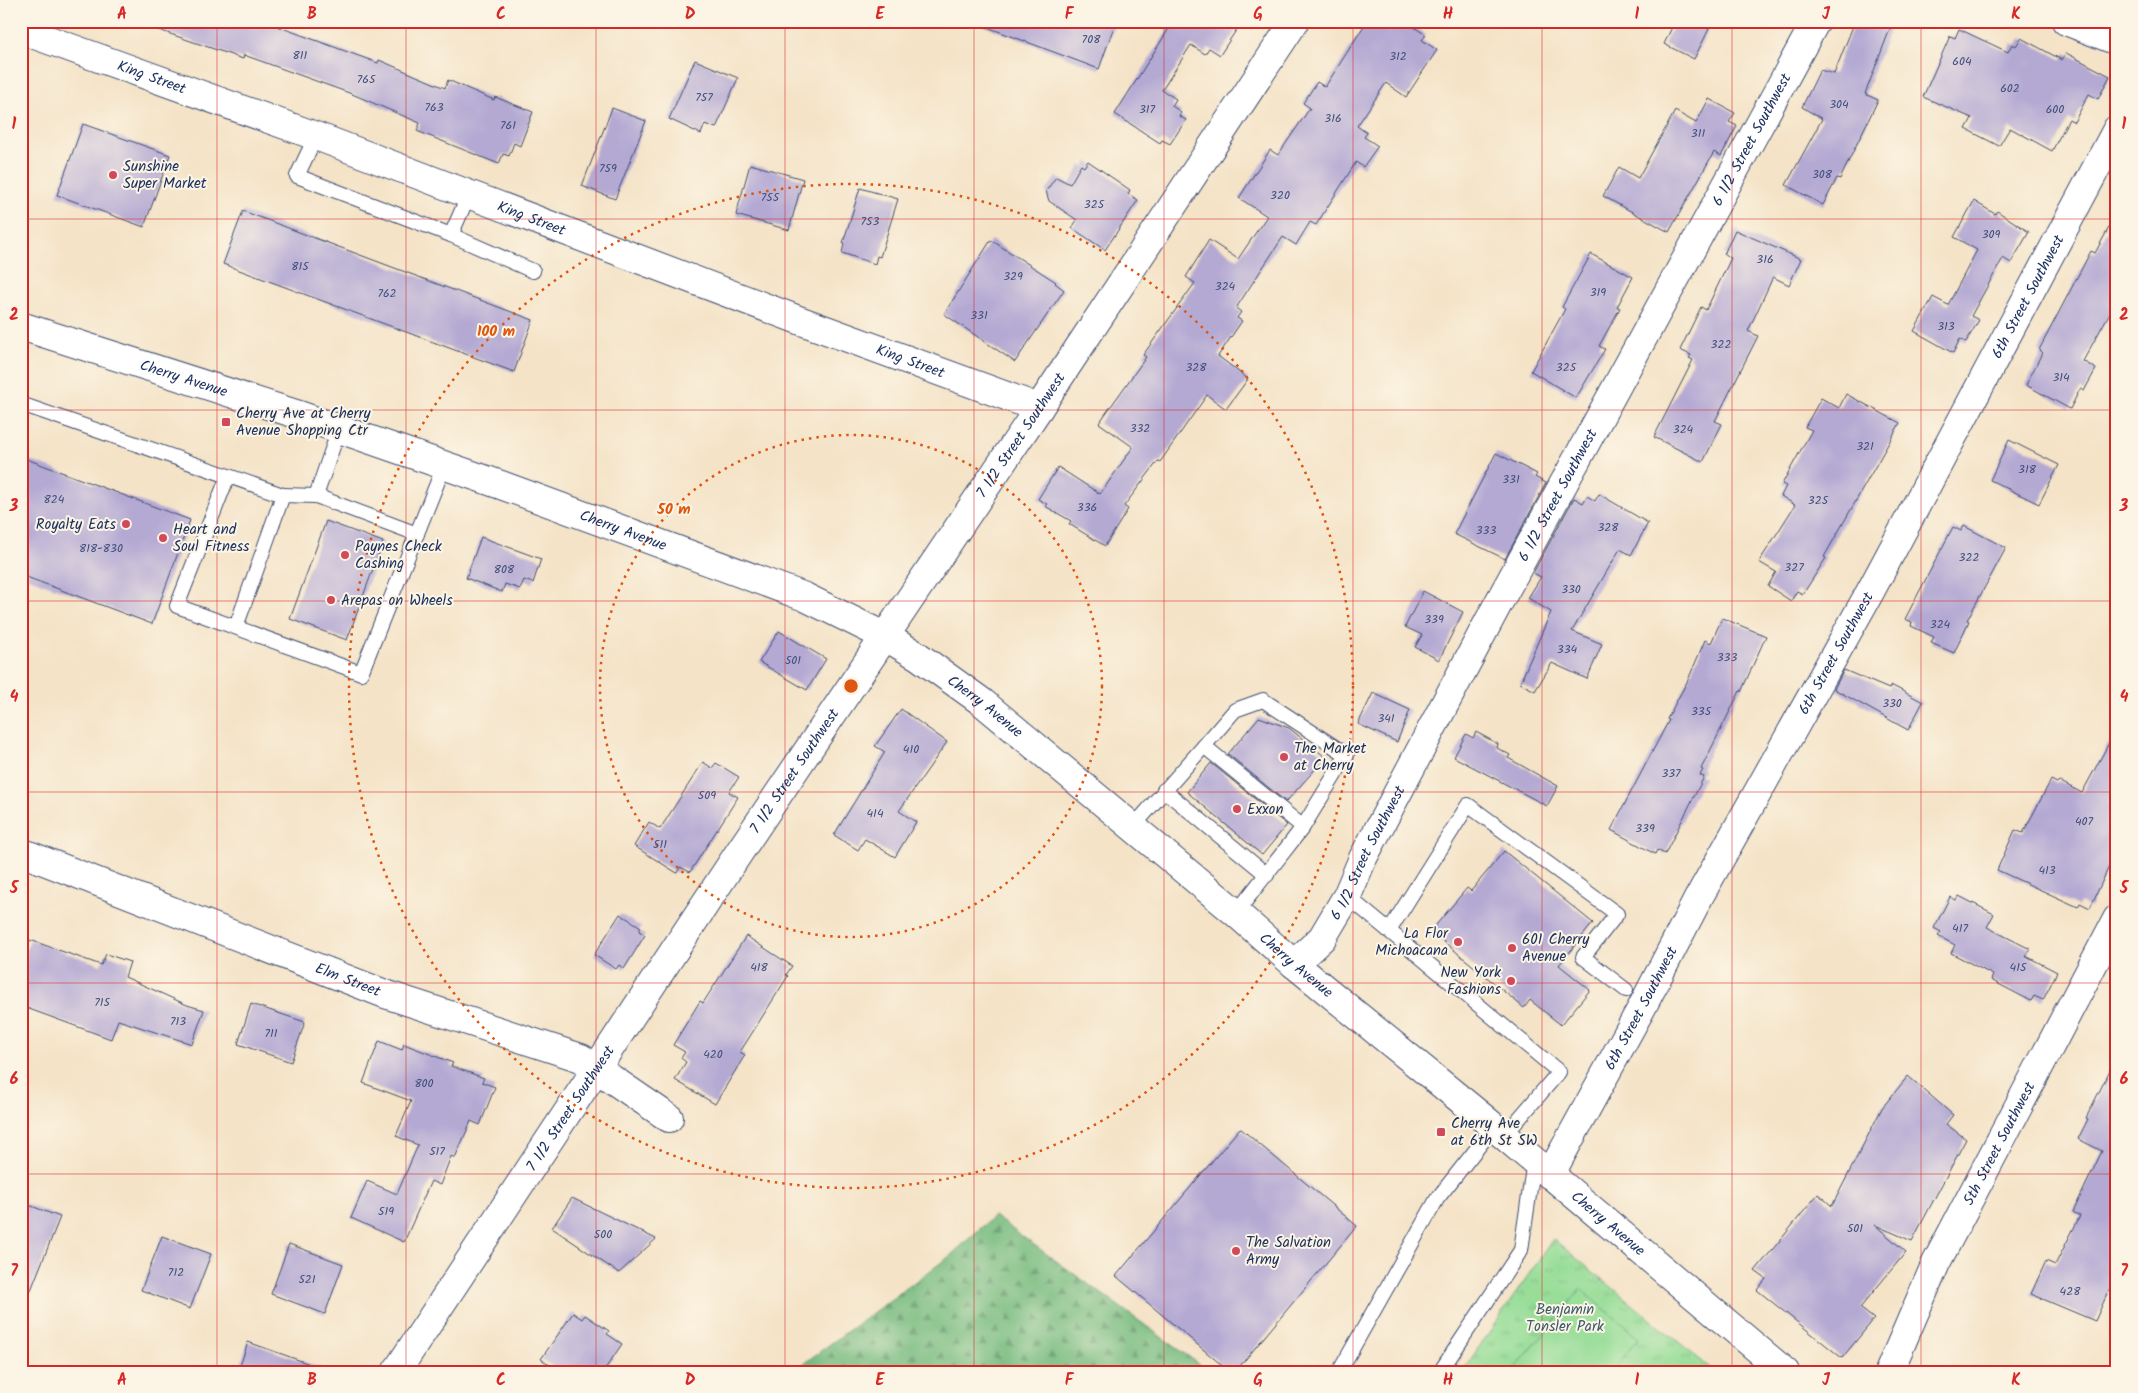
<svg xmlns="http://www.w3.org/2000/svg" width="2138" height="1393" font-family="Kalam,sans-serif">
	<style>
		.forest { fill: url(#forest-firs); stroke: #4a766f }
		.park { fill: url(#park-tufts); stroke: #58867a }
		.pitch { fill: #96dd97; stroke: #58867a }
		.building { fill: #b4a9d3 }
		.lines { fill: none; stroke-linecap: round; stroke-linejoin: round }
		.service-casing { stroke: #3c4a6e; stroke-width: 16 }
		.minor-casing { stroke: #3c4a6e; stroke-width: 30 }
		.secondary-casing { stroke: #3c4a6e; stroke-width: 30 }
		.service { stroke: #fff; stroke-width: 14 }
		.minor { stroke: #fff; stroke-width: 28 }
		.secondary { stroke: #fff; stroke-width: 28 }
		.grid { fill: none; stroke: #d62828; stroke-width: 1; stroke-opacity: 0.55 }
		.ring { fill: none; stroke: #de5710; stroke-width: 2.5; stroke-dasharray: 2.5 5 }
		.poi-dot { fill: #d1495b; stroke: #fcf5e5; stroke-width: 2 }
		.labels { text-anchor: middle; stroke-width: 4; stroke-linejoin: round; paint-order: stroke }
		.number-label { font-size: 12px; fill: #414e7b }
		.street-label { font-size: 15px; fill: #1b2f5e; stroke: #fcf5e5 }
		.poi-label { font-size: 15px; fill: #1b2f5e; stroke: #fcf5e5; text-anchor: start }
		.park-label { font-size: 15px; fill: #3a5a6c; stroke: #fcf5e5 }
		.centre { fill: #de5710; stroke: #fcf5e5; stroke-width: 2.5 }
		.ring-label { font-size: 15px; text-anchor: middle; font-weight: bold; fill: #de5710; stroke: #fcf5e5; stroke-width: 4; stroke-linejoin: round; paint-order: stroke }
		.neatline { fill: none; stroke: #d62828; stroke-width: 2 }
		.grid-label { font-size: 16px; text-anchor: middle; font-weight: bold; fill: #d62828 }
	</style>
	<defs>
		<pattern id="forest-firs" width="22" height="20" patternUnits="userSpaceOnUse" patternTransform="scale(1.25)"><rect width="22" height="20" fill="#78bc80"/><path d="M5 1l3.5 6h-7zM16 11l3.5 6h-7z" fill="#62996c"/></pattern>
		<pattern id="park-tufts" width="24" height="20" patternUnits="userSpaceOnUse" patternTransform="scale(1.25)"><rect width="24" height="20" fill="#96dd97"/><path d="M3 7l-1-3M5 7V3M7 7l1-3M15 17l-1-3M17 17v-4M19 17l1-3" fill="none" stroke="#81be85"/></pattern>
	</defs>
	<rect width="100%" height="100%" fill="#fcf5e5"/>
	<filter id="ink" filterUnits="userSpaceOnUse"><feTurbulence type="fractalNoise" baseFrequency=".02" numOctaves="2"/><feDisplacementMap in="SourceGraphic" scale="10" xChannelSelector="R" yChannelSelector="G"/><feConvolveMatrix kernelMatrix="1 2 1 2 8 2 1 2 1" color-interpolation-filters="sRGB"/></filter>
	<filter id="wash" filterUnits="userSpaceOnUse"><feTurbulence type="fractalNoise" baseFrequency=".0096" numOctaves="4" result="noise"/><feDisplacementMap in="SourceGraphic" scale="20" xChannelSelector="R" yChannelSelector="G"/><feGaussianBlur stdDeviation="1.12" result="paint"/><feColorMatrix in="noise" values="0 0 0 0 0 0 0 0 0 0 0 0 0 0 0 0 0 1.4 0 .05"/><feComposite in="paint" operator="in"/></filter>
	<g filter="url(#wash)">
		<rect width="100%" height="100%" fill="#f4e3c7"/>
		<polygon class="forest" points="994,1216 1210,1372 792,1372 950,1256"/>
		<polygon class="park" points="1553,1239 1715,1372 1462,1372"/>
		<polygon class="pitch" points="1581,1289 1639,1338 1611,1372 1512,1372"/>
		<g id="blocks">
			<g class="building">
				<polygon points="148,21 263,21 378,63 379,60 445,88 448,80 494,100 495,97 533,112 520,146 514,143 509,156 503,154 499,164 417,131 420,123 352,94 244,55 243,59 147,26"/>
				<polygon points="980,21 1116,21 1099,69 979,24"/>
				<polygon points="1154,21 1242,21 1220,55 1209,48 1205,54 1191,45 1162,90 1176,99 1172,106 1181,112 1179,116 1186,120 1170,144 1162,140 1160,143 1115,114 1168,30"/>
				<polygon points="1367,21 1405,21 1426,35 1422,40 1437,50 1406,97 1386,83 1357,126 1367,133 1364,137 1378,146 1363,167 1356,162 1316,225 1310,222 1296,245 1283,237 1236,308 1241,312 1237,318 1242,321 1218,356 1248,379 1226,409 1207,395 1160,462 1158,461 1124,506 1128,509 1105,546 1069,524 1071,521 1045,506 1047,504 1038,499 1058,467 1100,494 1133,447 1099,423 1146,357 1143,355 1195,283 1186,277 1209,240 1238,259 1267,216 1239,198 1270,150 1278,155 1310,108 1303,103 1317,82 1325,87"/>
				<polygon points="1675,21 1694,21 1709,29 1694,59 1664,44"/>
				<polygon points="1855,21 1893,21 1865,94 1878,100 1840,179 1837,178 1823,205 1786,185 1822,119 1802,107 1820,70 1834,74"/>
				<polygon points="1959,29 2008,52 2012,44 2016,46 2021,38 2062,60 2066,53 2110,76 2098,99 2089,94 2074,122 2069,119 2052,151 2010,128 1999,146 1966,129 1972,118 1923,97 1950,36 1955,38"/>
				<polygon points="695,60 738,78 716,128 705,124 701,134 669,119"/>
				<polygon points="1709,99 1735,113 1729,122 1737,126 1721,156 1714,152 1669,232 1603,196 1619,167 1638,178 1675,111 1696,123"/>
				<polygon points="612,108 646,121 615,199 582,186"/>
				<polygon points="83,124 170,155 144,227 57,195"/>
				<polygon points="1088,161 1130,190 1128,194 1138,200 1105,250 1072,228 1077,220 1049,201 1046,191 1056,177 1070,184 1081,165 1084,167"/>
				<polygon points="750,164 803,179 789,230 736,215"/>
				<polygon points="860,188 898,199 880,257 877,256 875,264 842,253 844,244 843,243"/>
				<polygon points="1974,201 1995,214 1997,211 2029,232 2011,263 2003,258 1971,316 1979,320 1966,342 1960,339 1953,353 1914,331 1933,297 1948,305 1977,250 1954,237"/>
				<polygon points="243,211 533,320 514,372 223,264"/>
				<polygon points="2117,213 2117,300 2083,361 2096,369 2084,391 2080,389 2070,409 2026,385 2042,353 2039,350 2091,251 2095,253"/>
				<polygon points="1735,230 1801,259 1789,285 1773,277 1748,331 1758,336 1715,421 1722,424 1703,462 1654,437 1693,360 1689,358 1691,355 1680,350 1701,307 1706,310 1731,258 1724,254"/>
				<polygon points="991,240 1056,282 1055,283 1064,290 1015,362 944,314"/>
				<polygon points="1591,254 1633,277 1617,307 1620,308 1599,346 1605,349 1576,398 1531,371 1565,309 1562,307"/>
				<polygon points="1846,394 1900,423 1824,557 1826,558 1803,594 1797,591 1791,601 1768,586 1776,572 1759,562 1795,505 1781,496 1786,486 1782,484 1812,430 1805,427 1821,398 1839,408"/>
				<polygon points="2009,440 2059,465 2039,504 1990,480"/>
				<polygon points="1496,453 1537,474 1535,477 1546,483 1505,559 1454,534"/>
				<polygon points="21,457 190,520 152,624 21,575"/>
				<polygon points="1599,494 1648,523 1631,555 1620,549 1572,631 1602,644 1587,679 1552,663 1535,691 1520,683 1551,612 1528,598 1541,577 1533,573 1574,498 1583,503 1587,496 1595,501"/>
				<polygon points="326,521 383,542 347,640 290,619"/>
				<polygon points="1964,526 2006,548 1967,620 1969,621 1954,653 1931,643 1934,637 1911,626 1912,622 1905,619 1953,527 1961,531"/>
				<polygon points="481,537 541,559 533,583 524,580 520,589 505,584 502,592 466,578"/>
				<polygon points="1423,591 1463,612 1439,660 1415,647 1422,635 1405,627"/>
				<polygon points="1722,618 1766,636 1741,692 1740,691 1701,769 1703,770 1700,775 1704,777 1665,854 1657,850 1655,854 1611,830 1669,720 1667,719 1688,680 1705,640 1711,643"/>
				<polygon points="779,631 826,659 807,690 759,662"/>
				<polygon points="1844,670 1889,689 1891,685 1923,702 1908,730 1834,689"/>
				<polygon points="1373,693 1410,710 1397,742 1358,724"/>
				<polygon points="901,709 947,742 899,811 916,822 895,857 865,839 858,850 834,835 885,752 875,746"/>
				<polygon points="1259,717 1289,728 1324,756 1317,765 1318,766 1286,802 1228,754"/>
				<polygon points="2117,728 2117,849 2090,908 2080,903 2078,907 1997,870 2015,830 2023,833 2051,780 2057,783 2059,781 2082,793"/>
				<polygon points="1476,732 1498,744 1497,748 1510,755 1508,758 1558,786 1547,806 1454,757 1466,734 1473,738"/>
				<polygon points="703,762 712,768 716,763 739,777 729,792 738,797 690,872 680,867 677,873 634,846 649,822 660,829"/>
				<polygon points="1211,763 1287,825 1262,855 1187,792"/>
				<polygon points="1504,851 1593,923 1559,965 1590,990 1561,1025 1530,1000 1524,1008 1431,931 1467,888 1471,891"/>
				<polygon points="1959,896 1994,914 1987,927 2030,949 2026,956 2057,972 2043,1000 2034,996 2031,1001 1991,980 1993,975 1951,953 1955,945 1938,936 1941,932 1934,928 1950,897 1956,900"/>
				<polygon points="620,914 641,927 639,931 645,935 624,969 619,965 616,969 594,955"/>
				<polygon points="746,936 792,966 786,975 788,976 740,1052 745,1055 715,1104 675,1080 686,1062 681,1058 685,1052 673,1045 700,1001 703,1003"/>
				<polygon points="30,940 101,965 106,954 130,962 125,977 187,1005 204,1010 192,1044 118,1020 111,1039 21,1006 21,963"/>
				<polygon points="251,1004 305,1022 291,1062 238,1044"/>
				<polygon points="379,1041 402,1050 404,1044 453,1063 451,1066 484,1078 482,1082 495,1087 480,1125 471,1121 455,1158 451,1156 440,1185 431,1181 404,1242 351,1218 367,1181 397,1194 418,1145 396,1136 411,1101 363,1083"/>
				<polygon points="2117,1056 2117,1272 2095,1321 2031,1294 2046,1261 2055,1265 2080,1216 2073,1212 2102,1151 2078,1139 2088,1119 2086,1118"/>
				<polygon points="1908,1076 1953,1115 1946,1124 1966,1139 1912,1241 1875,1225 1906,1252 1860,1308 1874,1319 1842,1358 1757,1290 1766,1279 1755,1271 1818,1194 1832,1206 1882,1108"/>
				<polygon points="1240,1128 1357,1226 1235,1372 1230,1372 1116,1276"/>
				<polygon points="572,1198 656,1239 619,1273 552,1228"/>
				<polygon points="21,1202 60,1217 23,1310 21,1310"/>
				<polygon points="162,1236 211,1254 190,1309 141,1290"/>
				<polygon points="289,1244 343,1264 325,1314 271,1294"/>
				<polygon points="573,1313 582,1319 585,1315 609,1331 607,1334 622,1344 603,1372 560,1372 541,1359"/>
				<polygon points="248,1342 321,1368 321,1372 238,1372"/>
			</g>
		</g>
	</g>
	<g filter="url(#ink)">
		<use href="#blocks" fill-opacity="0" stroke="#3c4a6e" stroke-width="1"/>
		<g class="lines">
			<defs>
				<g id="service">
					<polyline points="316,136 297,176 451,235 533,271"/>
					<polyline points="451,235 469,194"/>
					<polyline points="21,404 283,495 236,627"/>
					<polyline points="339,429 316,496 417,534"/>
					<polyline points="228,476 177,606 361,673 444,466"/>
					<polyline points="283,495 316,496"/>
					<polyline points="1204,746 1235,710 1263,700 1347,755 1303,827"/>
					<polyline points="1164,790 1267,875"/>
					<polyline points="1132,828 1204,746 1303,827 1236,913"/>
					<polyline points="1347,896 1559,1072 1504,1136"/>
					<polyline points="1389,931 1468,805 1617,914 1583,957 1626,990"/>
					<polyline points="1339,1372 1437,1199 1494,1127"/>
					<polyline points="1440,1372 1521,1250 1534,1161"/>
				</g>
				<g id="minor">
					<polyline points="2066,21 2117,41"/>
					<path id="s1" d="M21,30L324,139L796,319L1039,408"/>
					<path id="s2" d="M21,852L385,994L581,1058L669,1118"/>
					<path id="s3" d="M1294,964L1322,938L1347,896L1363,858L1499,602L1816,21"/>
					<path id="s4" d="M1550,1175L1641,1009L1699,897L1870,592L2117,129"/>
					<path id="s5" d="M396,1372L744,845L1039,408L1295,21"/>
					<path id="s6" d="M1889,1372L1936,1263L2117,919"/>
				</g>
				<g id="secondary">
					<path id="s7" d="M21,326L296,414L501,485L805,597L886,637L918,656L982,702L1236,913L1294,964L1482,1117L1785,1372"/>
				</g>
			</defs>
			<use href="#service" class="service-casing"/>
			<use href="#minor" class="minor-casing"/>
			<use href="#secondary" class="secondary-casing"/>
			<use href="#service" class="service"/>
			<use href="#minor" class="minor"/>
			<use href="#secondary" class="secondary"/>
		</g>
	</g>
	<path class="grid" d="M217,21V1372M406,21V1372M596,21V1372M785,21V1372M974,21V1372M1164,21V1372M1353,21V1372M1542,21V1372M1732,21V1372M1921,21V1372M21,219H2117M21,410H2117M21,601H2117M21,792H2117M21,983H2117M21,1174H2117"/>
	<g class="ring">
		<circle cx="851" cy="686" r="251"/>
		<circle cx="851" cy="686" r="502"/>
	</g>
	<g class="poi-dot">
		<circle cx="113" cy="175" r="5"/>
		<rect x="221" y="417" width="10" height="10" rx="2.5"/>
		<circle cx="126" cy="524" r="5"/>
		<circle cx="163" cy="538" r="5"/>
		<circle cx="345" cy="555" r="5"/>
		<circle cx="331" cy="600" r="5"/>
		<circle cx="1284" cy="757" r="5"/>
		<circle cx="1237" cy="809" r="5"/>
		<circle cx="1458" cy="942" r="5"/>
		<circle cx="1512" cy="948" r="5"/>
		<circle cx="1511" cy="981" r="5"/>
		<rect x="1436" y="1127" width="10" height="10" rx="2.5"/>
		<circle cx="1236" cy="1251" r="5"/>
	</g>
	<g class="labels">
		<g class="number-label">
			<text x="1091" y="43">708</text>
			<text x="300" y="59">811</text>
			<text x="1398" y="60">312</text>
			<text x="1962" y="65">604</text>
			<text x="366" y="83">765</text>
			<text x="2010" y="92">602</text>
			<text x="704" y="101">757</text>
			<text x="1839" y="108">304</text>
			<text x="434" y="111">763</text>
			<text x="1147" y="113">317</text>
			<text x="2055" y="113">600</text>
			<text x="1333" y="122">316</text>
			<text x="508" y="129">761</text>
			<text x="1698" y="137">311</text>
			<text x="608" y="172">759</text>
			<text x="1822" y="178">308</text>
			<text x="1280" y="199">320</text>
			<text x="770" y="201">755</text>
			<text x="1094" y="208">325</text>
			<text x="870" y="225">753</text>
			<text x="1991" y="238">309</text>
			<text x="1765" y="263">316</text>
			<text x="300" y="270">815</text>
			<text x="1013" y="280">329</text>
			<text x="1225" y="290">324</text>
			<text x="1598" y="296">319</text>
			<text x="387" y="297">762</text>
			<text x="979" y="319">331</text>
			<text x="1946" y="330">313</text>
			<text x="1721" y="348">322</text>
			<text x="1196" y="371">328</text>
			<text x="1566" y="371">325</text>
			<text x="2061" y="381">314</text>
			<text x="1140" y="432">332</text>
			<text x="1683" y="433">324</text>
			<text x="1865" y="450">321</text>
			<text x="2027" y="473">318</text>
			<text x="1511" y="483">331</text>
			<text x="54" y="503">824</text>
			<text x="1818" y="504">325</text>
			<text x="1087" y="511">336</text>
			<text x="1608" y="531">328</text>
			<text x="1486" y="534">333</text>
			<text x="101" y="552">818-830</text>
			<text x="1969" y="561">322</text>
			<text x="1794" y="571">327</text>
			<text x="504" y="573">808</text>
			<text x="1571" y="593">330</text>
			<text x="1434" y="623">339</text>
			<text x="1940" y="628">324</text>
			<text x="1567" y="653">334</text>
			<text x="1727" y="661">333</text>
			<text x="793" y="664">501</text>
			<text x="1892" y="707">330</text>
			<text x="1701" y="715">335</text>
			<text x="1386" y="722">341</text>
			<text x="911" y="753">410</text>
			<text x="1671" y="777">337</text>
			<text x="707" y="799">509</text>
			<text x="875" y="817">414</text>
			<text x="2084" y="825">407</text>
			<text x="1645" y="832">339</text>
			<text x="660" y="848">511</text>
			<text x="2047" y="874">413</text>
			<text x="1960" y="932">417</text>
			<text x="759" y="971">418</text>
			<text x="2018" y="971">415</text>
			<text x="102" y="1006">715</text>
			<text x="178" y="1025">713</text>
			<text x="271" y="1037">711</text>
			<text x="713" y="1058">420</text>
			<text x="424" y="1087">800</text>
			<text x="437" y="1155">517</text>
			<text x="386" y="1215">519</text>
			<text x="1855" y="1232">501</text>
			<text x="603" y="1238">500</text>
			<text x="176" y="1276">712</text>
			<text x="307" y="1283">521</text>
			<text x="2070" y="1295">428</text>
		</g>
		<g class="street-label">
			<text dy="5" stroke="none"><textPath href="#s1" startOffset="139">King Street</textPath></text>
			<text dy="5" stroke="none"><textPath href="#s3" startOffset="945">6 1/2 Street Southwest</textPath></text>
			<text dy="5" stroke="none"><textPath href="#s1" startOffset="544">King Street</textPath></text>
			<text dy="5" stroke="none"><textPath href="#s4" startOffset="1000">6th Street Southwest</textPath></text>
			<text dy="5" stroke="none"><textPath href="#s1" startOffset="949">King Street</textPath></text>
			<text dy="5" stroke="none"><textPath href="#s7" startOffset="171">Cherry Avenue</textPath></text>
			<text dy="5" stroke="none"><textPath href="#s5" startOffset="1126">7 1/2 Street Southwest</textPath></text>
			<text dy="5" stroke="none"><textPath href="#s3" startOffset="540">6 1/2 Street Southwest</textPath></text>
			<text dy="5" stroke="none"><textPath href="#s7" startOffset="636">Cherry Avenue</textPath></text>
			<text dy="5" stroke="none"><textPath href="#s4" startOffset="595">6th Street Southwest</textPath></text>
			<text dy="5" stroke="none"><textPath href="#s7" startOffset="1041">Cherry Avenue</textPath></text>
			<text dy="5" stroke="none"><textPath href="#s5" startOffset="721">7 1/2 Street Southwest</textPath></text>
			<text dy="5" stroke="none"><textPath href="#s3" startOffset="135">6 1/2 Street Southwest</textPath></text>
			<text dy="5" stroke="none"><textPath href="#s7" startOffset="1446">Cherry Avenue</textPath></text>
			<text dy="5" stroke="none"><textPath href="#s2" startOffset="351">Elm Street</textPath></text>
			<text dy="5" stroke="none"><textPath href="#s4" startOffset="190">6th Street Southwest</textPath></text>
			<text dy="5" stroke="none"><textPath href="#s5" startOffset="316">7 1/2 Street Southwest</textPath></text>
			<text dy="5" stroke="none"><textPath href="#s6" startOffset="254">5th Street Southwest</textPath></text>
			<text dy="5" stroke="none"><textPath href="#s7" startOffset="1851">Cherry Avenue</textPath></text>
		</g>
		<g class="poi-label">
			<text x="123" y="171">Sunshine<tspan x="123" dy="17">Super Market</tspan></text>
			<text x="236" y="418">Cherry Ave at Cherry<tspan x="236" dy="17">Avenue Shopping Ctr</tspan></text>
			<text x="116" y="529" text-anchor="end">Royalty Eats</text>
			<text x="173" y="534">Heart and<tspan x="173" dy="17">Soul Fitness</tspan></text>
			<text x="355" y="551">Paynes Check<tspan x="355" dy="17">Cashing</tspan></text>
			<text x="341" y="605">Arepas on Wheels</text>
			<text x="1294" y="753">The Market<tspan x="1294" dy="17">at Cherry</tspan></text>
			<text x="1247" y="814">Exxon</text>
			<text x="1448" y="938" text-anchor="end">La Flor<tspan x="1448" dy="17">Michoacana</tspan></text>
			<text x="1522" y="944">601 Cherry<tspan x="1522" dy="17">Avenue</tspan></text>
			<text x="1501" y="977" text-anchor="end">New York<tspan x="1501" dy="17">Fashions</tspan></text>
			<text x="1451" y="1128">Cherry Ave<tspan x="1451" dy="17">at 6th St SW</tspan></text>
			<text x="1246" y="1247">The Salvation<tspan x="1246" dy="17">Army</tspan></text>
		</g>
		<g class="park-label">
			<text x="1565" y="1314">Benjamin<tspan x="1565" dy="17">Tonsler Park</tspan></text>
		</g>
	</g>
	<circle cx="851" cy="686" r="8" class="centre"/>
	<g class="ring-label">
		<text x="496" y="336">100 m</text>
		<text x="674" y="514">50 m</text>
	</g>
	<rect width="2138" height="1393" fill="none" stroke="#fcf5e5" stroke-width="55"/>
	<rect x="28" y="28" width="2082" height="1338" class="neatline"/>
	<g class="grid-label">
		<text x="122" y="19">A</text>
		<text x="312" y="19">B</text>
		<text x="501" y="19">C</text>
		<text x="690" y="19">D</text>
		<text x="880" y="19">E</text>
		<text x="1069" y="19">F</text>
		<text x="1258" y="19">G</text>
		<text x="1448" y="19">H</text>
		<text x="1637" y="19">I</text>
		<text x="1826" y="19">J</text>
		<text x="2016" y="19">K</text>
		<text x="14" y="129">1</text>
		<text x="2124" y="129">1</text>
		<text x="14" y="320">2</text>
		<text x="2124" y="320">2</text>
		<text x="14" y="511">3</text>
		<text x="2124" y="511">3</text>
		<text x="14" y="702">4</text>
		<text x="2124" y="702">4</text>
		<text x="14" y="893">5</text>
		<text x="2124" y="893">5</text>
		<text x="14" y="1084">6</text>
		<text x="2124" y="1084">6</text>
		<text x="14" y="1276">7</text>
		<text x="2124" y="1276">7</text>
		<text x="122" y="1385">A</text>
		<text x="312" y="1385">B</text>
		<text x="501" y="1385">C</text>
		<text x="690" y="1385">D</text>
		<text x="880" y="1385">E</text>
		<text x="1069" y="1385">F</text>
		<text x="1258" y="1385">G</text>
		<text x="1448" y="1385">H</text>
		<text x="1637" y="1385">I</text>
		<text x="1826" y="1385">J</text>
		<text x="2016" y="1385">K</text>
	</g>
</svg>
